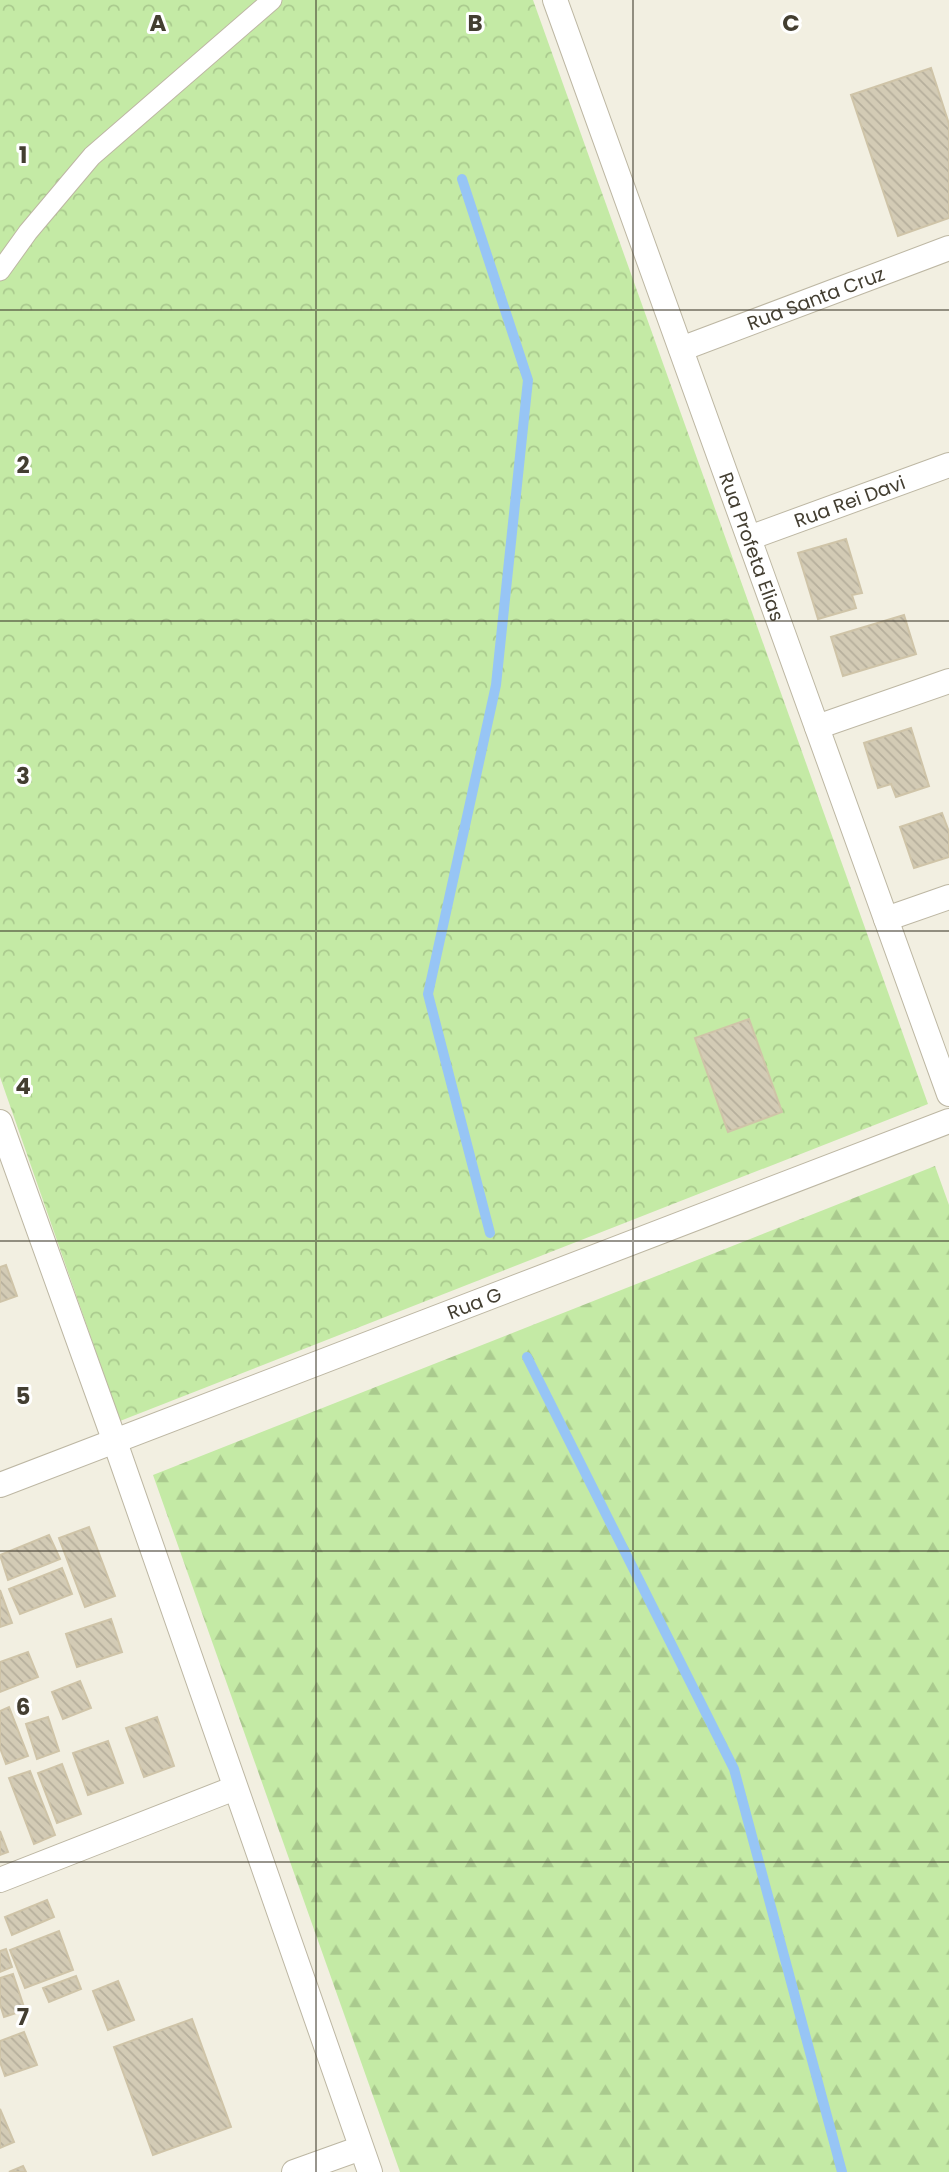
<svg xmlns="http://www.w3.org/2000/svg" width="949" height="2172" font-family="Poppins,sans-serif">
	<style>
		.forest { fill: url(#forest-firs) }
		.park { fill: url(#park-crowns) }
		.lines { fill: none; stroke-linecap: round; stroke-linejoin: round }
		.stream { stroke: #97c5f5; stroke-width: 10 }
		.building { fill: url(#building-back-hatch); stroke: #cfc4a8; stroke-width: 2 }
		.pedestrian-casing { stroke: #bdb7a3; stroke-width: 21 }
		.minor-casing { stroke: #bdb7a3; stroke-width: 26 }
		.pedestrian { stroke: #fff; stroke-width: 19 }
		.minor { stroke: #fff; stroke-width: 24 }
		.grid { fill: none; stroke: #433e31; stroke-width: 2; stroke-opacity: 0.55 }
		.labels { text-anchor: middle; stroke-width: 6; stroke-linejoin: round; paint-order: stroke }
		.street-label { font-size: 19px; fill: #433e31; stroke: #fff }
		.grid-label { font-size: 23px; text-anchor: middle; font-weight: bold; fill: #433e31; stroke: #fff; stroke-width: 6; stroke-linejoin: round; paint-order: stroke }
	</style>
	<defs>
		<pattern id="forest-firs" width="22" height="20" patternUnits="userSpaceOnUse" patternTransform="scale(1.75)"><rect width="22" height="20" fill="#c4eaa5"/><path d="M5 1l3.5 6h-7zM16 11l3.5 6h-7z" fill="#aaca8e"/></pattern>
		<pattern id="park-crowns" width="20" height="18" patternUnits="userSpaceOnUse" patternTransform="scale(1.75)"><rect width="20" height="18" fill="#c4eaa5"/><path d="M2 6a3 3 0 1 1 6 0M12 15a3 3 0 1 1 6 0" fill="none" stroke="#aaca8e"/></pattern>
		<pattern id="building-back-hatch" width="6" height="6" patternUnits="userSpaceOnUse" patternTransform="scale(1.75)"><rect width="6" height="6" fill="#d3cbb5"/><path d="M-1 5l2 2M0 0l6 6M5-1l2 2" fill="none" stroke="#b6af9c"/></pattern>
	</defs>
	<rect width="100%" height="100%" fill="#f2efe1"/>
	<polygon class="forest" points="935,1166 949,1205 949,2172 400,2172 153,1475"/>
	<polygon class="park" points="0,0 533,0 928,1104 120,1421 0,1077"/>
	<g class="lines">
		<g class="stream">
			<polyline points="462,179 528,380 496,685 428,994 490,1233"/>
			<polyline points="527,1357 734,1769 842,2172"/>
		</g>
	</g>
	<g class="building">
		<polygon points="931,68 949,124 949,218 898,236 851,95"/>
		<polygon points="846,539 862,593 852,595 856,608 818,619 798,553"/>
		<polygon points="904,615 916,654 843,676 831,637"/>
		<polygon points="911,728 929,786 896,797 891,784 878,788 864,743"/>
		<polygon points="942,813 949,832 949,857 914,868 900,827"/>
		<polygon points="749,1019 782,1112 728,1132 695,1038"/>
		<polygon points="6,1265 17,1296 0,1302 0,1267"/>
		<polygon points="89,1527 115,1596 85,1607 59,1538"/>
		<polygon points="49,1535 60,1559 8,1580 0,1555"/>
		<polygon points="62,1568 72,1594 20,1614 9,1589"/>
		<polygon points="0,1590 12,1623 0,1627"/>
		<polygon points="111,1619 122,1652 77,1667 66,1634"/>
		<polygon points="28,1652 38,1677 0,1692 0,1662"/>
		<polygon points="80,1681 91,1708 63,1719 52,1692"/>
		<polygon points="9,1707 28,1756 6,1764 0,1748 0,1711"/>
		<polygon points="48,1717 59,1751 37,1759 26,1724"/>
		<polygon points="157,1717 174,1766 144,1777 126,1728"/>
		<polygon points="108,1741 123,1783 88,1795 73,1753"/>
		<polygon points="62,1764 81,1814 57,1823 38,1773"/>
		<polygon points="30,1771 55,1835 34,1844 9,1778"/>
		<polygon points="0,1831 8,1852 0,1855"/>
		<polygon points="47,1900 54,1917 12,1935 5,1917"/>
		<polygon points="59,1931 73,1970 25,1988 10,1950"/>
		<polygon points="6,1949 12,1967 0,1972 0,1951"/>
		<polygon points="13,1974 25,2010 4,2017 0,2004 0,1978"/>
		<polygon points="76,1976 81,1989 49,2002 43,1988"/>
		<polygon points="118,1981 134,2020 108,2030 93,1991"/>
		<polygon points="192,2019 231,2127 153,2155 114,2047"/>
		<polygon points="24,2032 37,2065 5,2076 0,2062 0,2041"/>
		<polygon points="0,2109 14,2142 0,2148"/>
		<polygon points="23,2166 26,2172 9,2172"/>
	</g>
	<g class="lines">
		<defs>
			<polyline id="pedestrian" points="0,271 28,232 92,156 272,0"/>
			<g id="minor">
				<path id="s1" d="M555,0L949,1094"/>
				<path id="s2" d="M681,349L949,248"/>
				<path id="s3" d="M749,538L949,465"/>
				<polyline points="817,727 949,681"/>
				<polyline points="886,919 949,897"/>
				<polyline points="0,1122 115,1442 370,2172"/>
				<path id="s4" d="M0,1485L949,1121"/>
				<polyline points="0,1880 235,1788"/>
				<polyline points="294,2172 361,2148"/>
			</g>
		</defs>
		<use href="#pedestrian" class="pedestrian-casing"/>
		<use href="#minor" class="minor-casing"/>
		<use href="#pedestrian" class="pedestrian"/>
		<use href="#minor" class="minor"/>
	</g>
	<path class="grid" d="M316,0V2172M633,0V2172M0,310H949M0,621H949M0,931H949M0,1241H949M0,1551H949M0,1862H949"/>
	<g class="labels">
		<g class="street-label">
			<text dy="7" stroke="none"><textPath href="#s2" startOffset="144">Rua Santa Cruz</textPath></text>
			<text dy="7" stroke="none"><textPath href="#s3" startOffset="107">Rua Rei Davi</textPath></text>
			<text dy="7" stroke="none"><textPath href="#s1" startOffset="581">Rua Profeta Elias</textPath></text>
			<text dy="7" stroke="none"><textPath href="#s4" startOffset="508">Rua G</textPath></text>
		</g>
	</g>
	<g class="grid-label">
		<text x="158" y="31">A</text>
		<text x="475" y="31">B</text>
		<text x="791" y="31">C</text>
		<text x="23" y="163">1</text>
		<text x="23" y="473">2</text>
		<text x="23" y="784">3</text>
		<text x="23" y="1094">4</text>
		<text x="23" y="1404">5</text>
		<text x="23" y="1715">6</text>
		<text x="23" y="2025">7</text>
	</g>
</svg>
